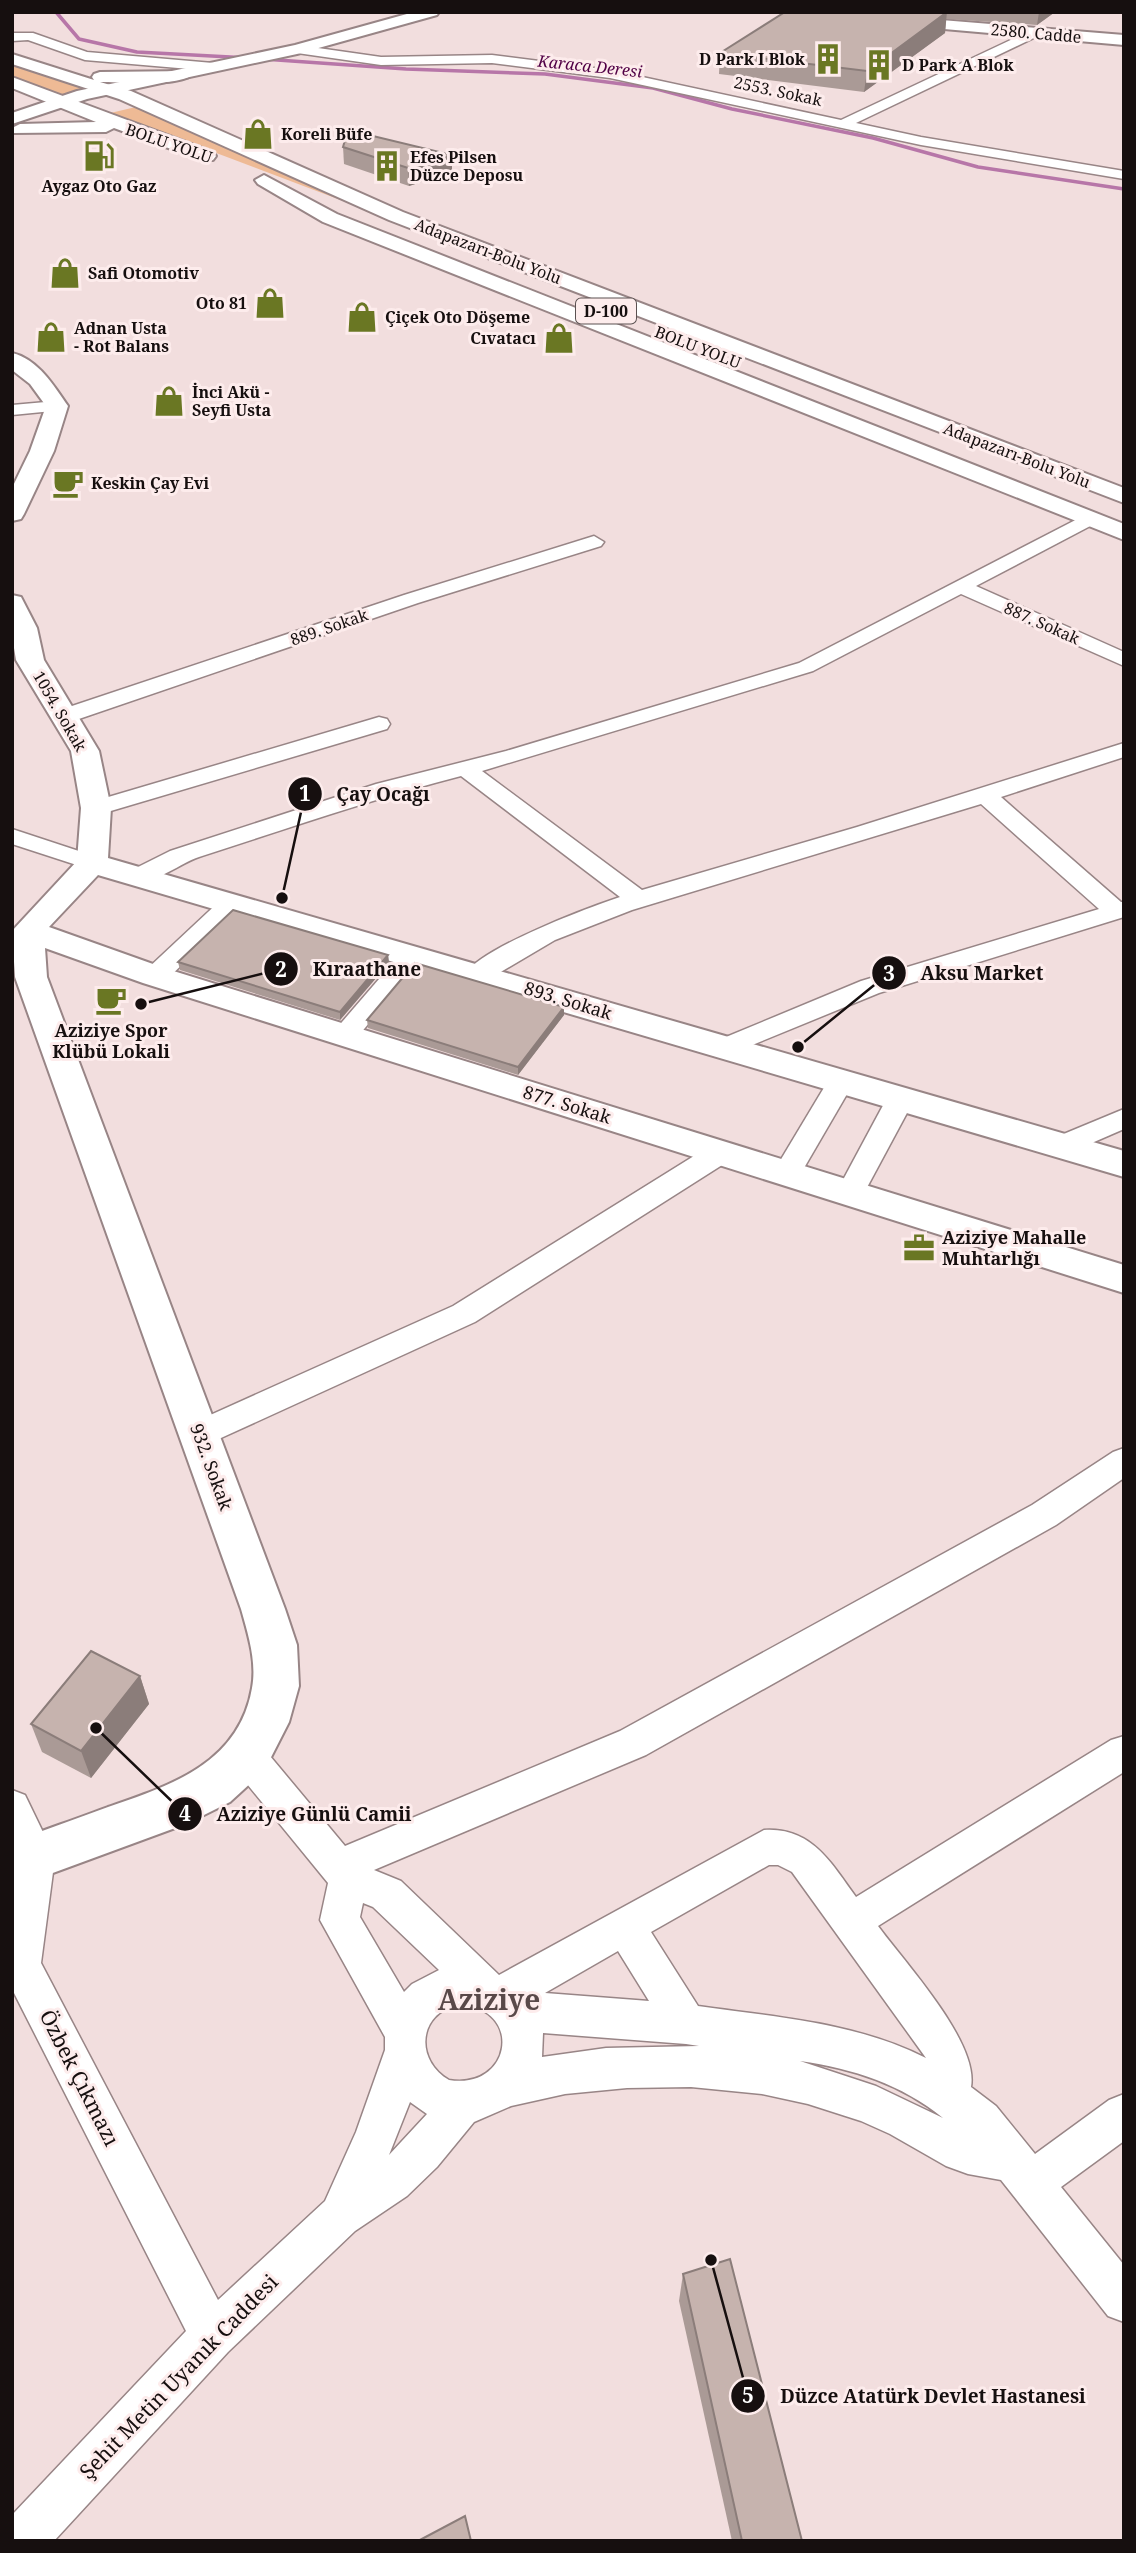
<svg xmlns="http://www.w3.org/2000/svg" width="1136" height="2553" font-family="'Noto Serif',serif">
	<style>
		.green { fill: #eeba95 }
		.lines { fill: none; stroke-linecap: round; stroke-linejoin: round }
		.stream { stroke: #b776a8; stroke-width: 3.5 }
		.street-casing { stroke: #988586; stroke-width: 3 }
		.secondary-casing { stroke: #988586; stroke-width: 4 }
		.highway-casing { stroke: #988586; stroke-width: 4 }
		.street { fill: #fff; fill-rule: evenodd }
		.secondary { fill: #fff; fill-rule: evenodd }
		.highway { fill: #fff; fill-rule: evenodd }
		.wall { fill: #aa9a96 }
		.shaded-wall { fill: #8b7d7a }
		.building { fill: #c6b3ae; stroke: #8b7d7a; stroke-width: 2 }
		.labels { text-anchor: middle; stroke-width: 6; stroke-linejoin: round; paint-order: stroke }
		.far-street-label { font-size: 16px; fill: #160f0f; stroke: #fdecec }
		.far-poi-label { font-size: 16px; font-weight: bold; fill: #160f0f; stroke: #fdecec; text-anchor: start }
		.far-water-label { font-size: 16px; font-style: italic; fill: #510046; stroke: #fdecec }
		.shield { fill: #fdecec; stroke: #5b5151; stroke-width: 2 }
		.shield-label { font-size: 16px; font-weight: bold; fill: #160f0f }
		.street-label { font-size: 18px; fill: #160f0f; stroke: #fdecec }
		.poi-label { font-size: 18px; font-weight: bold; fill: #160f0f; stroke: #fdecec }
		.near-street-label { font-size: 21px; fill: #160f0f; stroke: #fdecec }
		.near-district-label { font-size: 28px; font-weight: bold; fill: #594949; stroke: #fdecec }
		.leader { fill: none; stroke: #160f0f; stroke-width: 2.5 }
		.callout-dot { fill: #160f0f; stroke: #fdecec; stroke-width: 2.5 }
		.mark-label { font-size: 21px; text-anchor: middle; font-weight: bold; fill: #fff }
		.callout-label { font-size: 19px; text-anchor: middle; font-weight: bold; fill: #160f0f; stroke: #fdecec; stroke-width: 6; stroke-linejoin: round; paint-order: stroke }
	</style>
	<rect width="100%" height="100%" fill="#f2dede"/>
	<g class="green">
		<polygon points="12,63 96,88 61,98 12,76"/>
		<polygon points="140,106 351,204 211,151 102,115"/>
	</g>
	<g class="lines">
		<g class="stream">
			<polyline points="56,12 79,39 137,52 249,58"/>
			<polyline points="263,59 406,69 545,74 653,88 732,109 873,138 978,167 1124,189"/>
		</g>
		<defs>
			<g id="street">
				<polygon points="1034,29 1038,30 1038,36 856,123 921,137 1124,171 1124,179 921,145 610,78 492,63 381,65 297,53 291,49 297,45 381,57 492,55 610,70 841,120"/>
				<polygon points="12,33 33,33 87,52 213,63 219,67 213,71 85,60 28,40 12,41"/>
				<polygon points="57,401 66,406 63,410 12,415 12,405"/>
				<path d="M1089,513L1098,519L1096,523L976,586L1124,652V666L961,594L813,671L482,771L642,890L857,827L1124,743V757L1001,797L1121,902H1124V917L879,993L723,1057L714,1054L710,1048L714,1042L861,981L1099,909L981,804L632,910L555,940L487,980L478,982L469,980L465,974C483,947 587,908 620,897L461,776C372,799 286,829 199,857C178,864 152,887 130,881L126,876L130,871L170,851L376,784L506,751L799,663Z"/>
				<polygon points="594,536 604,542 601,546 418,603 73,721 57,721 54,716 57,711 404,595"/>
				<polygon points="379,717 387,719 390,724 387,729 104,813 88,813 84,808 88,803"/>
				<polygon points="12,829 100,858 104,863 100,868 92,870 12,844"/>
				<polygon points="232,896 241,898 244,903 241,908 164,982 155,984 146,982 142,976 146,970 223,898"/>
				<polygon points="413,947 422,950 426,955 422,960 354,1041 345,1043 336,1041 332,1035 336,1029 404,950"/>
				<polygon points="841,1073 851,1076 854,1082 797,1180 787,1183 777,1180 773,1173 777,1166 831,1076"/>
				<polygon points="901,1089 911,1092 915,1098 864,1193 860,1200 850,1203 840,1200 836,1193 887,1098 891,1092"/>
				<polygon points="1124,1109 1124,1129 1064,1155 1054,1152 1050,1145 1054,1138"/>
				<polygon points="720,1143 730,1146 734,1153 730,1160 475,1322 210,1443 199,1447 188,1443 183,1434 188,1425 453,1306 710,1146"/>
				<path d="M1124,1448V1478L1056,1525L646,1755L374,1870L401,1881L499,1975L764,1830C812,1827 831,1863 856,1897L1111,1740L1124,1736V1772L878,1926C905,1963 979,2042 971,2087L996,2106L1035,2154L1109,2100L1124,2094V2141L1061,2187L1124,2265V2322L1108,2316L1001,2180L968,2174L946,2166L890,2134L861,2121L808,2104L762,2094L691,2087L627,2088L565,2094L511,2106L474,2122L437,2167L407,2196L355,2231L228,2352L54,2541H12V2515L186,2331L12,1989V1889L17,1858L12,1848V1790L25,1795L55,1857L41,1963L218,2300L325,2201L356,2132L385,2050V2037L320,1920L328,1883L234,1768L229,1756L234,1744L247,1739L260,1744L345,1846L620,1731L1032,1505L1113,1452ZM769,1865H778L792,1872L926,2058C855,2022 775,2017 698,2006L651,1932ZM363,1903L373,1907L439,1970L412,1984L404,1992L360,1917ZM618,1951L649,2001L545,1993ZM459,2004C525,2009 511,2090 449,2080C415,2060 417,2014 459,2004ZM543,2033L686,2044L699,2046L606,2048L542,2057ZM800,2061C854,2069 901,2084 943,2118L876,2086ZM410,2102L427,2114L389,2155Z"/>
			</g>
			<g id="secondary">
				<polygon points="414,12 439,12 437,15 297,54 87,99 12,124 12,113 77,91 295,45"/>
				<polygon points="892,16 1124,35 1124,45 887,24 884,21"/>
				<path d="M12,353C38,359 54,386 68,406L54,451L24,514L21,519L12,521V488L30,451L46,406L30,384L12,370Z"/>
				<path d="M12,595L21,597L37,628L44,660L99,751L111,808L108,858L1124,1151V1177L98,875L49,927L167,969L1124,1265V1293L143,983L45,948L47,977L285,1609L297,1645L299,1686L289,1722L264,1771L230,1802L186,1824L12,1888V1842C44,1830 76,1819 108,1807C172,1785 239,1763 252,1688C257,1662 248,1634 241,1609L15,977L12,931L77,861L81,808L71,751L16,660L12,636Z"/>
			</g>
			<g id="highway">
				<path d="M12,54L94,80L92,77L94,74L100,72L191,71L193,74C180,87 120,82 100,82L131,91L403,212L1124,488V503L389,220L119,99L12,64Z"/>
				<polygon points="12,77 213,152 216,156 213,160 201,160 114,128 106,132 14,133 12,128 20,124 96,122 12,88"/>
				<polygon points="264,175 337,214 1124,524 1124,540 323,222 258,184 255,180"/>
			</g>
		</defs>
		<use href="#street" class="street-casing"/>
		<use href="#secondary" class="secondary-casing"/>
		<use href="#highway" class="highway-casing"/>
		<use href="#street" class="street"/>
		<use href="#secondary" class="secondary"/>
		<use href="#highway" class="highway"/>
	</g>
	<g class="wall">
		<polygon points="785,12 1055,12 1037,25 946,19 945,33 864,92 719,74 720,53"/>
		<polygon points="343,147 452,155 452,172 409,186 344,164"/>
		<polygon points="388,955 389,963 340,1020 180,970 178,962"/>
		<polygon points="564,1007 564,1015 518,1075 368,1028 367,1020"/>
		<polygon points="140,1676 149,1704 91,1778 42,1752 31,1724"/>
		<polygon points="683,2274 802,2541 732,2541 679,2301"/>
	</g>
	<g class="shaded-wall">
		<polygon points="947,12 945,33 864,92 867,71"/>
		<polygon points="1039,12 1055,12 1037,25"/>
		<polygon points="452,155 452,172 409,186 408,168"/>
		<polygon points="388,955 389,963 340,1020 340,1012"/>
		<polygon points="564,1007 564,1015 518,1075 518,1067"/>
		<polygon points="140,1676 149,1704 91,1778 81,1751"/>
	</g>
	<g class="building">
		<polygon points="785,12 947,12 867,71 720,53"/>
		<polygon points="348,130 452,155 408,168 343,147"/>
		<polygon points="233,910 388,955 340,1012 178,962"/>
		<polygon points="415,963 564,1007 518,1067 367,1020"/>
		<polygon points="91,1651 140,1676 81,1751 31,1724"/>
		<polygon points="730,2259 802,2541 742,2541 683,2274"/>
		<polygon points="465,2516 471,2541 418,2541"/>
	</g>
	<defs>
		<symbol id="building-bare" viewBox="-9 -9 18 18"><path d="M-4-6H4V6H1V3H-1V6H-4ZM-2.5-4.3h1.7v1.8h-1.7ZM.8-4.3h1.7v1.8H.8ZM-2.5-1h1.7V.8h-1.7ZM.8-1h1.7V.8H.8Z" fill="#6a7723" stroke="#fdecec" stroke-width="2.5" paint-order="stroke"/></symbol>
		<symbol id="shop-bare" viewBox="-9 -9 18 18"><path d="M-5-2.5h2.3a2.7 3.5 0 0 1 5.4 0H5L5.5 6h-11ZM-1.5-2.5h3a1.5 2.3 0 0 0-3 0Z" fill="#6a7723" stroke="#fdecec" stroke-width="2.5" paint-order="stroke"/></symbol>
		<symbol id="fuel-bare" viewBox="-9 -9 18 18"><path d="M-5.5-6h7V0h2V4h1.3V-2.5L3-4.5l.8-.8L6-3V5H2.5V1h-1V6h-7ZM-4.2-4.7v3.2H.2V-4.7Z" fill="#6a7723" stroke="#fdecec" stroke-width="2.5" paint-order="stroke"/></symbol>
		<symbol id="cafe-bare" viewBox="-9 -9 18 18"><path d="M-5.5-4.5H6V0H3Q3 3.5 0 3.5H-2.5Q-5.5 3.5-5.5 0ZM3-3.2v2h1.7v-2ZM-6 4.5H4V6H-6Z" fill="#6a7723" stroke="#fdecec" stroke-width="2.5" paint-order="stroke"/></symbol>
		<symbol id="office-bare" viewBox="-9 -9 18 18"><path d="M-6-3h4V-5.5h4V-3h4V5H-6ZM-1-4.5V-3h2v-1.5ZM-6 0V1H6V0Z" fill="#6a7723" stroke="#fdecec" stroke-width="2.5" paint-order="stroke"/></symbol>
	</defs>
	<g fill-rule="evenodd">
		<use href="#building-bare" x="806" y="37" width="44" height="44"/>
		<use href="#building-bare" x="857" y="43" width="44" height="44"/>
		<use href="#shop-bare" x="236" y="112" width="44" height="44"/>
		<use href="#fuel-bare" x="77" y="134" width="44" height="44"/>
		<use href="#building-bare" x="365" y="144" width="44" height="44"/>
		<use href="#shop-bare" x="43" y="251" width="44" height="44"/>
		<use href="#shop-bare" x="248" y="281" width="44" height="44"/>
		<use href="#shop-bare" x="340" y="295" width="44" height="44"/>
		<use href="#shop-bare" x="29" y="315" width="44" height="44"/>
		<use href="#shop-bare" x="537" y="316" width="44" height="44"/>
		<use href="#shop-bare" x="147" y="379" width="44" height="44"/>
		<use href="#cafe-bare" x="46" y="461" width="44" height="44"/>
		<use href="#cafe-bare" x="89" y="978" width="44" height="44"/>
		<use href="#office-bare" x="897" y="1226" width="44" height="44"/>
	</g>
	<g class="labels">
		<g class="far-street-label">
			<text transform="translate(1036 33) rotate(5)" y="6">2580. Cadde</text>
			<text transform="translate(778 91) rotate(12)" y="6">2553. Sokak</text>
			<text transform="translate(169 143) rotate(19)" y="6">BOLU YOLU</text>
			<text transform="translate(488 251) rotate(21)" y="6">Adapazarı-Bolu Yolu</text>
			<text transform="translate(698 347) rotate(21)" y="6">BOLU YOLU</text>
			<text transform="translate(1017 455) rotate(21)" y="6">Adapazarı-Bolu Yolu</text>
			<text transform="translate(1042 623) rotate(24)" y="6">887. Sokak</text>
			<text transform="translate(329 627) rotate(-19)" y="6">889. Sokak</text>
			<text transform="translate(60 711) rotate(60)" y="6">1054. Sokak</text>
		</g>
		<g class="far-poi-label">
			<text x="805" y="65" text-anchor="end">D Park I Blok</text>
			<text x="902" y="71">D Park A Blok</text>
			<text x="281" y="140">Koreli Büfe</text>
			<text x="410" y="163">Efes Pilsen<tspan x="410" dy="18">Düzce Deposu</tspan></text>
			<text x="99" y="192" text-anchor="middle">Aygaz Oto Gaz</text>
			<text x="88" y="279">Safi Otomotiv</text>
			<text x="247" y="309" text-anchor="end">Oto 81</text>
			<text x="385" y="323">Çiçek Oto Döşeme</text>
			<text x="74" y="334">Adnan Usta<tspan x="74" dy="18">- Rot Balans</tspan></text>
			<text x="536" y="344" text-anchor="end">Cıvatacı</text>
			<text x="192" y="398">İnci Akü -<tspan x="192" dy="18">Seyfi Usta</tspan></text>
			<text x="91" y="489">Keskin Çay Evi</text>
		</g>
		<g class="far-water-label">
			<text transform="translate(590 66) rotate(6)" y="6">Karaca Deresi</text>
		</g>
		<rect class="shield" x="576" y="298.5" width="60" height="25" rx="5"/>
		<g class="shield-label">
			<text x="606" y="317">D-100</text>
		</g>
		<g class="street-label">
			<text transform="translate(568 1001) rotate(17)" y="6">893. Sokak</text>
			<text transform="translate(567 1105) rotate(17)" y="6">877. Sokak</text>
			<text transform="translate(211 1467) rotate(70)" y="6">932. Sokak</text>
		</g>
		<g class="poi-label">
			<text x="111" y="1037">Aziziye Spor<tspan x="111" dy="21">Klübü Lokali</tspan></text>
			<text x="942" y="1244" text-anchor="start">Aziziye Mahalle<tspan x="942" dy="21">Muhtarlığı</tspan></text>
		</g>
		<g class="near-street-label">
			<text transform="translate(79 2078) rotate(63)" y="7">Özbek Çıkmazı</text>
			<text transform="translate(179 2377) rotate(-46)" y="7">Şehit Metin Uyanık Caddesi</text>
		</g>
		<g class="near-district-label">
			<text x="489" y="2010">Aziziye</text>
		</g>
	</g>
	<path class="leader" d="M282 898L305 794M141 1004L281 969M798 1047L889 973M96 1728L185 1814M711 2260L748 2396"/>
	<g class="callout-dot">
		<circle cx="282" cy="898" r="7"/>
		<circle cx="141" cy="1004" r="7"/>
		<circle cx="798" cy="1047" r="7"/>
		<circle cx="96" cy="1728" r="7"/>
		<circle cx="711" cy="2260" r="7"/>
		<circle cx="305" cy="794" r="18"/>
		<circle cx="281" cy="969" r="18"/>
		<circle cx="889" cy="973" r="18"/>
		<circle cx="185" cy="1814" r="18"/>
		<circle cx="748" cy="2396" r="18"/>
	</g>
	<g class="mark-label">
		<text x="305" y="801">1</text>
		<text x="281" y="977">2</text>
		<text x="889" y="981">3</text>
		<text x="185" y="1821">4</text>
		<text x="748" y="2403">5</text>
	</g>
	<g class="callout-label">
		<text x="383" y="801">Çay Ocağı</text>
		<text x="367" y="976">Kıraathane</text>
		<text x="982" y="980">Aksu Market</text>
		<text x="314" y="1821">Aziziye Günlü Camii</text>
		<text x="933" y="2403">Düzce Atatürk Devlet Hastanesi</text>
	</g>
	<rect width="1136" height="2553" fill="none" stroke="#160f0f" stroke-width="28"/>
</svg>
